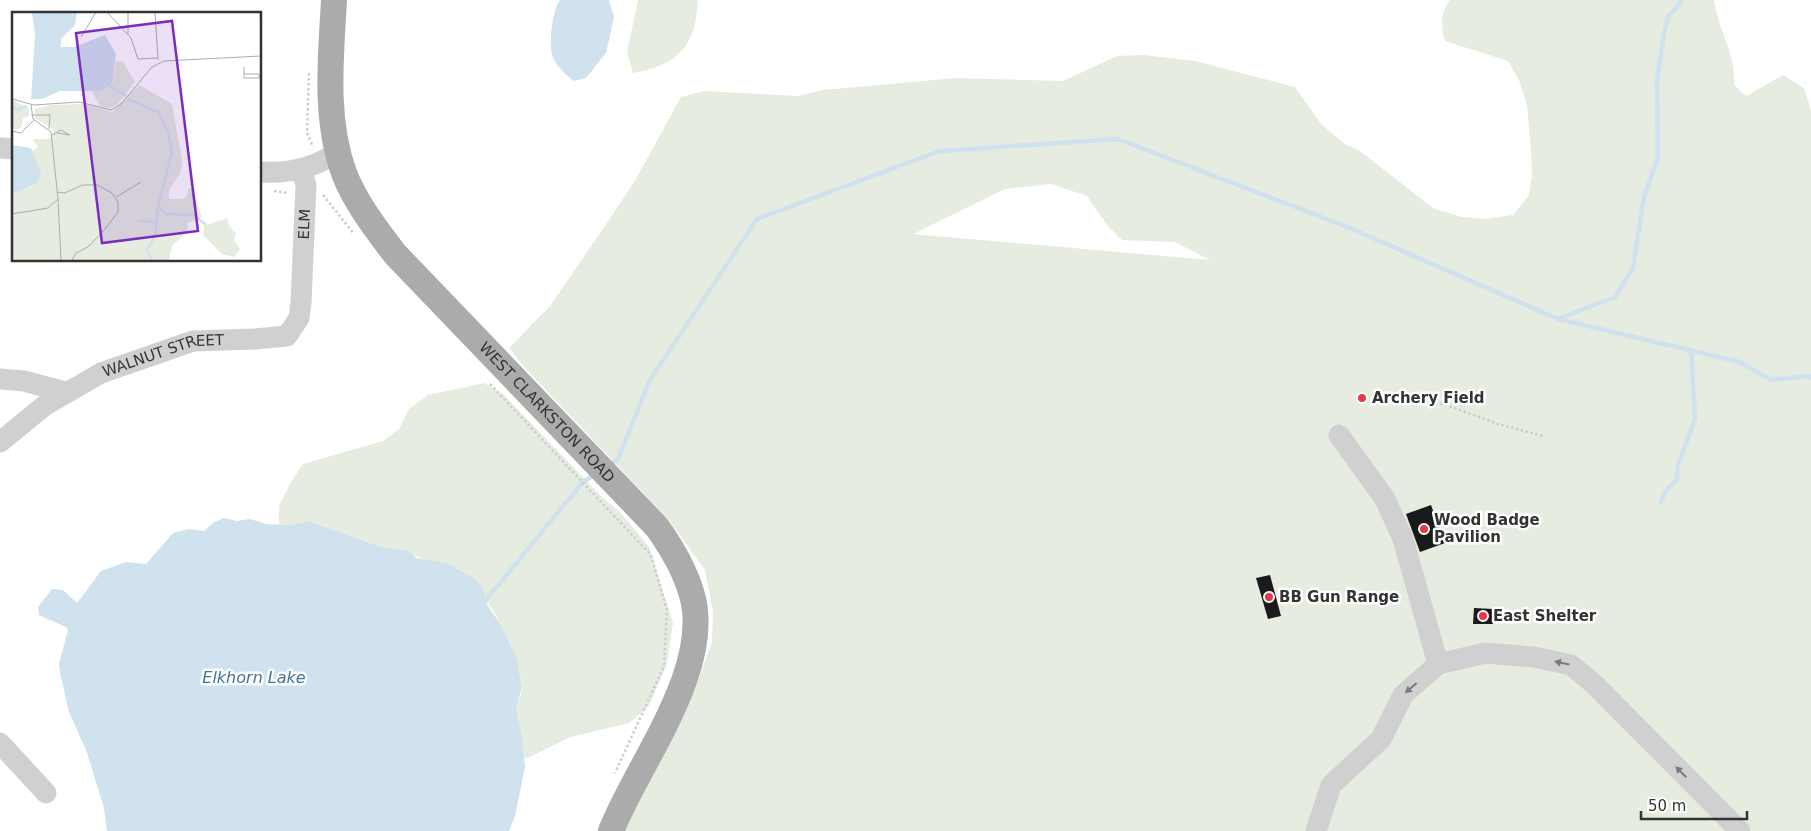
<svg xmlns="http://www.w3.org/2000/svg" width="1811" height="831" font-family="'DejaVu Sans',sans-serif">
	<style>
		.green { fill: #e6ecdf; fill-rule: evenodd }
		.water { fill: #cfe2ee }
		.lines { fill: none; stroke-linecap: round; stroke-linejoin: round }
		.stream { stroke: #cfe2ee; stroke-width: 4.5 }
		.building { fill: #1a1a1a }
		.path { stroke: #cdcdcd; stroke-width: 2.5; stroke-dasharray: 2.5 2.5; stroke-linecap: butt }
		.minor { stroke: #d0d0d0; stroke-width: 21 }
		.major { stroke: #ababab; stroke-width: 26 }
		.oneway { fill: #7a7a7a }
		.poi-dot { fill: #e63946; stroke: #fff; stroke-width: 2 }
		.labels { text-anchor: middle; stroke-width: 5; stroke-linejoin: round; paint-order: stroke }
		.street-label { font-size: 15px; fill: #333; stroke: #fff }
		.poi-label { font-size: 15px; font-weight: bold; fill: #333; stroke: #fff; text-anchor: start }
		.water-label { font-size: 16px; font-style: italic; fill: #3f7597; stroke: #fff }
		.inset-river { fill: none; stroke: #cfe2ee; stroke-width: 2.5 }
		.inset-road { fill: none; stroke: #adadad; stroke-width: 1 }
		.view { fill: #7b2cbf; fill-opacity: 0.15; stroke: #7b2cbf; stroke-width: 2.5 }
		.inset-edge { fill: none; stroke: #333; stroke-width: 2.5 }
	</style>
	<rect width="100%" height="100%" fill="#fff"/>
	<g class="green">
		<path d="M638,0H698C696,46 678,65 633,73L627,52Z"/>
		<path d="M1450,0H1714C1718,31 1736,52 1734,85L1746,96L1783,75L1804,88L1811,110V831H622L695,689L712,642L713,612L705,570L668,519L524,367L509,348L550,306L611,217L636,179L681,97L704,91L798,96L823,90L956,78L1063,81L1117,56L1143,55L1195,61L1295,87L1321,124L1345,144L1360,151L1433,208L1461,217L1486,219L1513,215L1529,195L1532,176L1531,151L1527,105L1519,80L1508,61L1445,41C1441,27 1440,13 1450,0ZM1051,184L1087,196L1107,225L1122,240L1175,242L1210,260L913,234L1005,189Z"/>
		<path d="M484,383L504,395L602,497L621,513L649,547L673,623L667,664L649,706L629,723L571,737L525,759C523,744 516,724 516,710C516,702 522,697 522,689C521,655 488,593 462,572C446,559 423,565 410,551L381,547L309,521L291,525L279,524V506L290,484L303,464L383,441L399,429L409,409L428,395Z"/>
	</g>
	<g class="water">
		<path d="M560,0H609L614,17L606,53L586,78L574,81C566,75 558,68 553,58C548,45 552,11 560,0Z"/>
		<polygon points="224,518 237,521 250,519 267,524 291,525 309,521 381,547 410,551 416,558 446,563 474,578 482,588 488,606 501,625 517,659 522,687 516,709 522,737 525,767 515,816 509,831 107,831 104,808 92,769 86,750 69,712 60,673 59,664 68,630 66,627 39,615 38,607 52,589 63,590 77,603 101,571 126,562 146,564 173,533 189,529 204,531 214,522"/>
	</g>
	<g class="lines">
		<g class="stream">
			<polyline points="1560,318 1615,297 1633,268 1644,197 1658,157 1657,82 1664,33 1668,17 1682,0"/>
			<polyline points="609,465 618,459 650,380 757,219 940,151 1118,139 1350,228 1558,319 1740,362 1771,380 1809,376 1811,378"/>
			<polyline points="1661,502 1665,492 1677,479 1678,465 1695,419 1691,350"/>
			<polyline points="486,600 583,482 594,475"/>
		</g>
	</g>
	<g class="building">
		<polygon points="1431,505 1445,543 1420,552 1406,514"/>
		<polygon points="1270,575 1281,616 1268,619 1256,578"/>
		<polygon points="1474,608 1493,609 1493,624 1473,624"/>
	</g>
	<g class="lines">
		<g class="path">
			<polyline points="309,73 307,133 313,147"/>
			<polyline points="274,191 288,193"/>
			<polyline points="323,195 354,234"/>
			<polyline points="490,384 651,555 667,610 664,666 615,773"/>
			<polyline points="1405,402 1443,404 1498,424 1543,436"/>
		</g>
		<g class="minor">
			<polyline points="0,148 14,149"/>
			<path d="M260,172C289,174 315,168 339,151"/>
			<polyline points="0,379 24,381 65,392"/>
			<polyline points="1339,435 1385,499 1403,539 1438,664"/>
			<path id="s1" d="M0,442L44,406L101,373L193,341L255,339L287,336L299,318L301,302L306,185L301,170"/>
			<polyline points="0,743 46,793"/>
			<polyline points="1316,831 1331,785 1381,739 1403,695 1438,664 1485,653 1534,657 1571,665 1595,685 1740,831"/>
		</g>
		<path class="major" id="s2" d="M334,0C331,57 324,118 344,173C355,202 376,229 395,254L657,527C672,548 685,570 692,595C713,669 638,763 611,831"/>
	</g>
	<defs><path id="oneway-solid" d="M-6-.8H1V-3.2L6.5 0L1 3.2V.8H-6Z" transform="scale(1.25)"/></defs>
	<g class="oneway">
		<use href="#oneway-solid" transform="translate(1562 663) rotate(-168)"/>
		<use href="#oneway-solid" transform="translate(1411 688) rotate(139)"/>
		<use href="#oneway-solid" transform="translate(1681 772) rotate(-135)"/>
	</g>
	<g class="poi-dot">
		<circle cx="1362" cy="398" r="5"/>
		<circle cx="1424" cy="529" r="5"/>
		<circle cx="1269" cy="597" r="5"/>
		<circle cx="1483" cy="616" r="5"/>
	</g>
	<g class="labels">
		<g class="street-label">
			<text dy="5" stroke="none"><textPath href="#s1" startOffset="430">ELM</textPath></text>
			<text dy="5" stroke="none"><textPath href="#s1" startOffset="188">WALNUT STREET</textPath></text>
			<text dy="5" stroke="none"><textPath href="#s2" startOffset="490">WEST CLARKSTON ROAD</textPath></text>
		</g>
		<g class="poi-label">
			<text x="1372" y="403">Archery Field</text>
			<text x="1434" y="525">Wood Badge<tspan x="1434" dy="17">Pavilion</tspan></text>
			<text x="1279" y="602">BB Gun Range</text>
			<text x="1493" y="621">East Shelter</text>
		</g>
		<g class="water-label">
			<text x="254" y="683">Elkhorn Lake</text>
		</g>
	</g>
	<g transform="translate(12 12)">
		<rect width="249" height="249" fill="#fff"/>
		<path d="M104,49L111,50L123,70L106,92L98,96L88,94L80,80L100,72ZM127,73L160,92L170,148L169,160L157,178V187H170L175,184L176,177H181L190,205L175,211L176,219L160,234L157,248H0V139L16,142L26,135L21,127H37L41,123V117L23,106V97L39,93L72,92L100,100ZM0,88L17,96V104L11,106L9,116L5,118L0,116ZM215,206L217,214L224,221L222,228L228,237L222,245L210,242L191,223L192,214Z" fill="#e6ecdf"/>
		<path d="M20,0H65L63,13L49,27V35H62L93,23L104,42L100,72L88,79H48L30,87H19L23,23ZM0,133L19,136L29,161L26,170L5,180L0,179Z" fill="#cfe2ee"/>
		<path class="inset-river" d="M98,74L114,84M116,87L146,100L156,120L160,140L146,194L143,224L135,238L140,248M0,96L6,98L15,94M146,194L153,202L182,203L194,213M126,209L144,210"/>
		<path class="inset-road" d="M95,0L119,26L126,47L145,46M143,0L146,48M248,0L249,20M116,22V0M69,25L84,0M232,55V66H249M232,62H247V66M0,87L22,93L67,90L99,98L109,92L140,55L152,49L249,44M19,103H38L37,117M0,119L9,121L22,108M40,123L49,118L58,123L45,121M45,180L53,181L70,173H85L100,181L106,190V200L93,217L76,235L64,241L60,248M104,185L129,170M46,187L49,248M0,202L36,196L46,187L39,120L21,107L19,93"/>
		<path class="view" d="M160,9L186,219L90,231L64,21Z"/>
		<rect width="249" height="249" class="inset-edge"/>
	</g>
	<path d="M1641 811v8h106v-8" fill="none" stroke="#333333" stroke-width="2.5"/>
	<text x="1648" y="811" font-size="15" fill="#333333" stroke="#ffffff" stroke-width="4" paint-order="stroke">50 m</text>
</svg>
